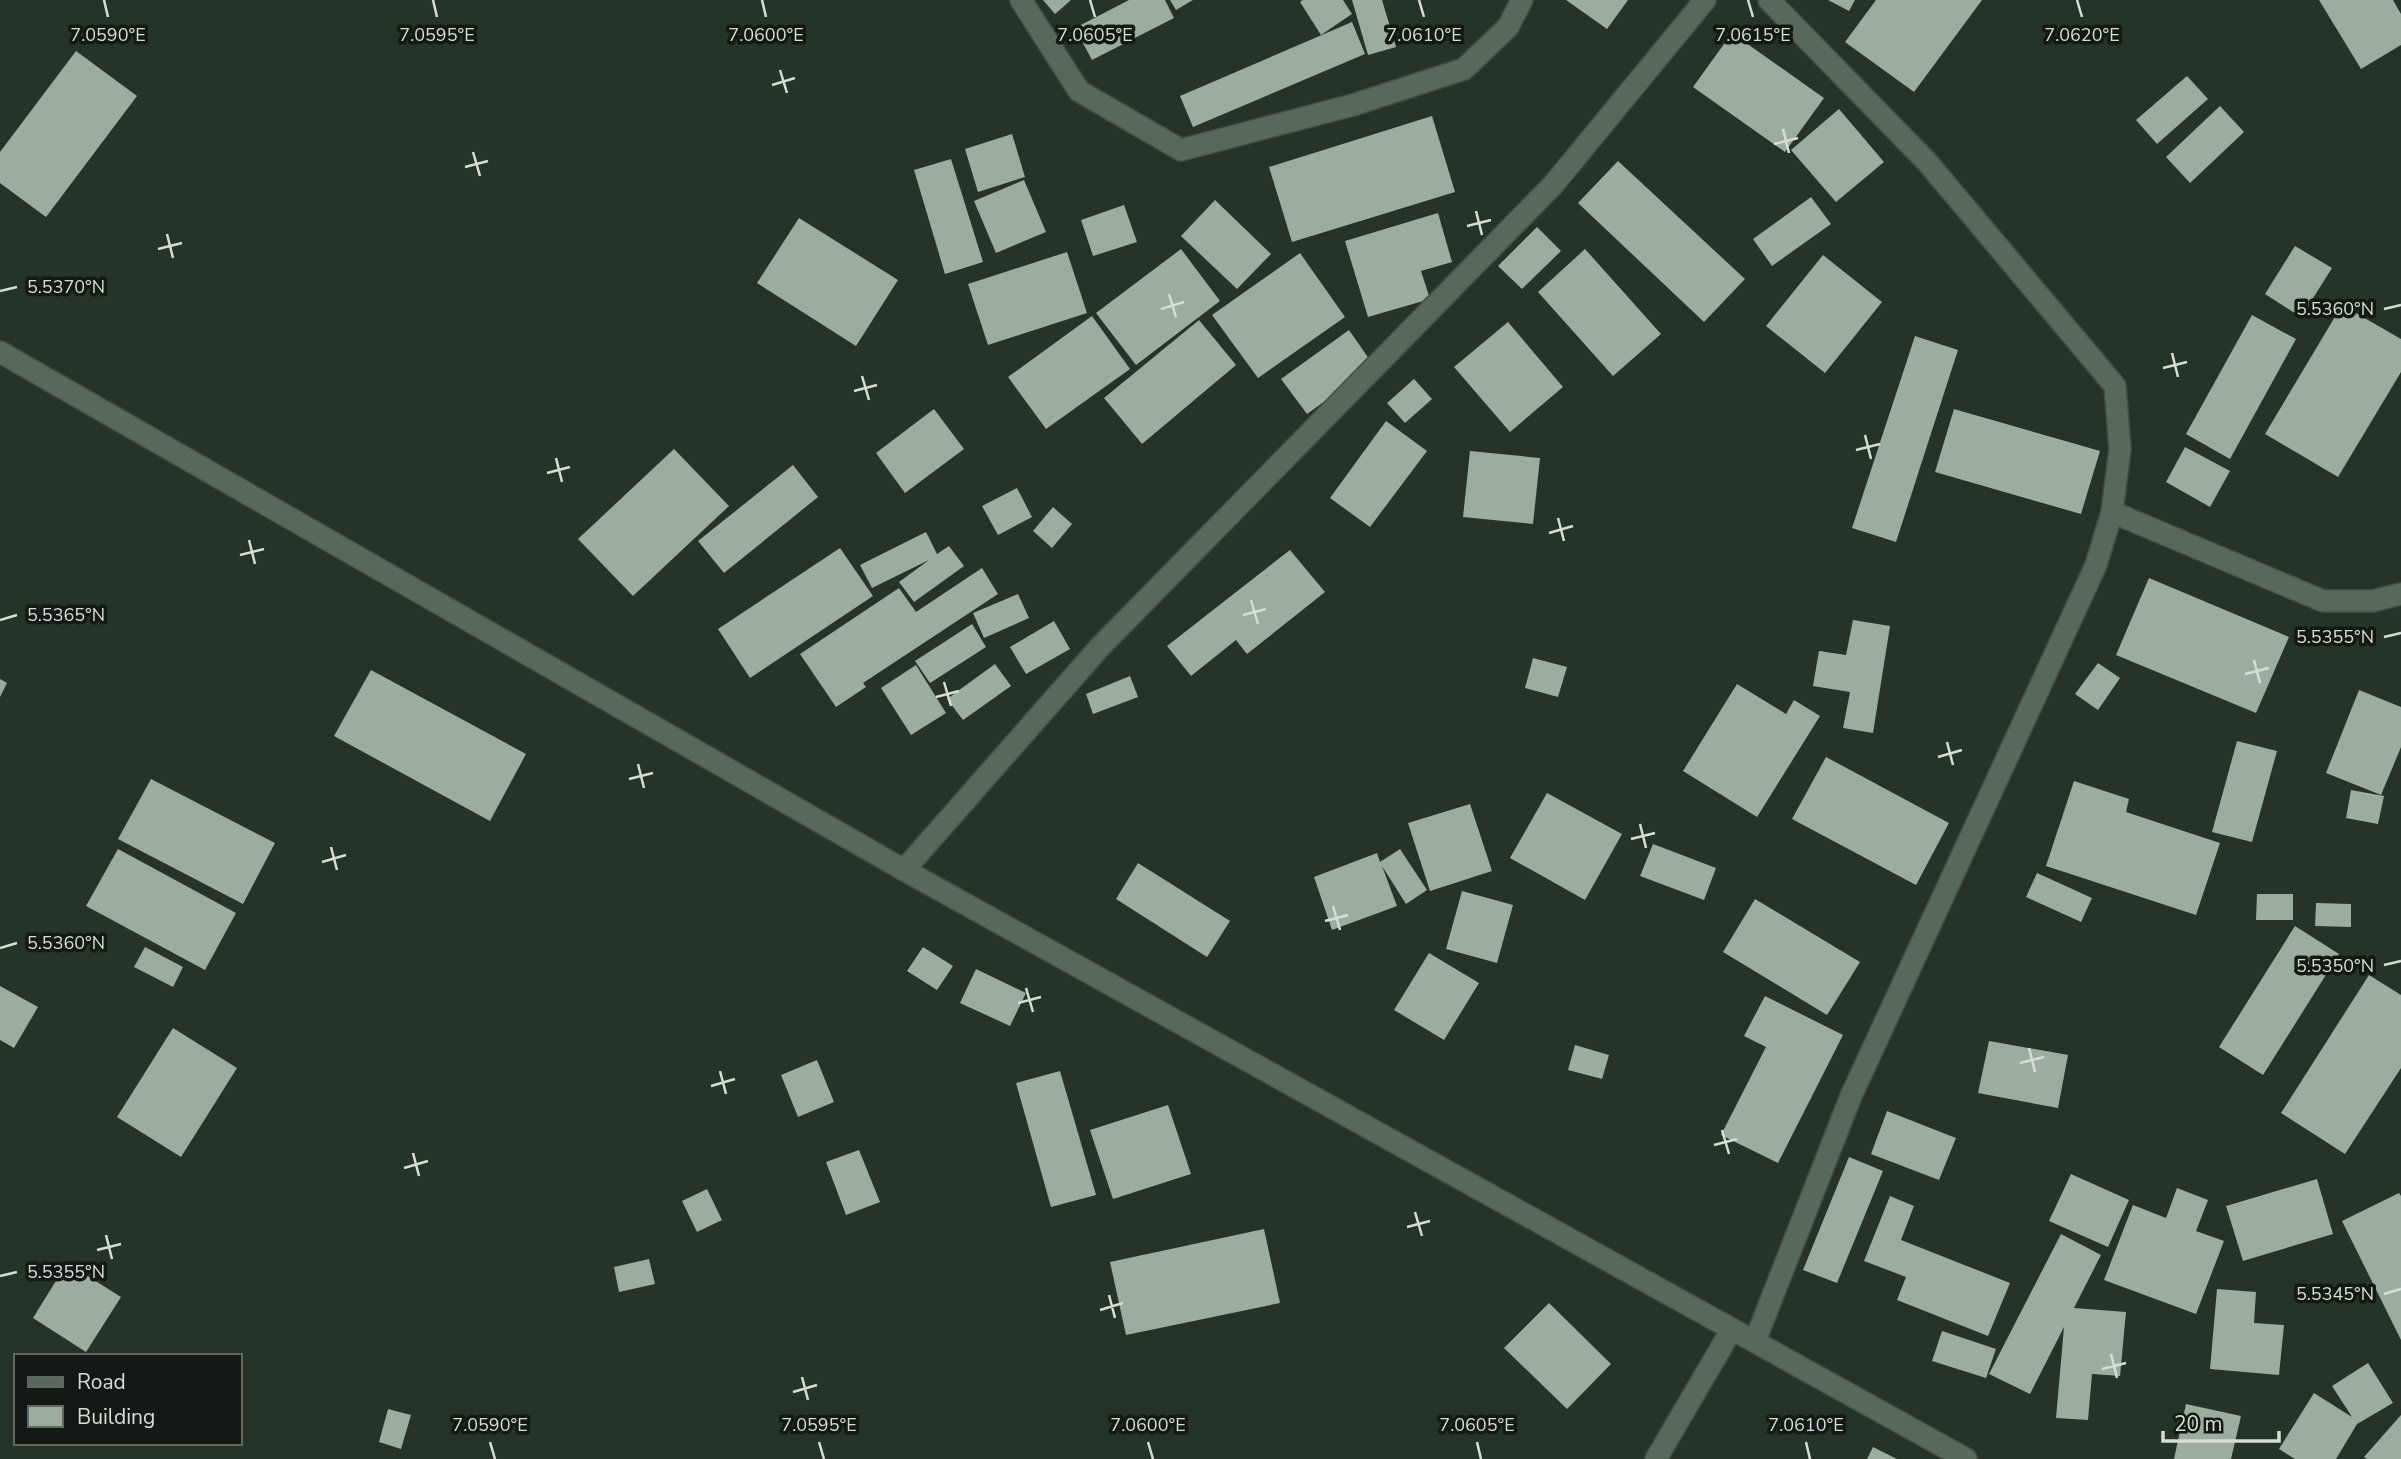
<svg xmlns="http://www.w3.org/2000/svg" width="2401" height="1459" font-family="'Nunito Sans',sans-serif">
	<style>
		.building { fill: #9cad9f }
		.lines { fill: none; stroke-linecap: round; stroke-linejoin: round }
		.minor-casing { stroke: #424e43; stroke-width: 24 }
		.minor { stroke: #58685b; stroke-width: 21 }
		.ticks { fill: none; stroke: #d5ded6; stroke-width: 2.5 }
		.ticks-label { font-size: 18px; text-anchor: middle; fill: #d5ded6; stroke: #131914; stroke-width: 7; stroke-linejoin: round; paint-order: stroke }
	</style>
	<rect width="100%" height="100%" fill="#253328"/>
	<g class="building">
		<polygon points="1043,0 1071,0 1055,14"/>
		<polygon points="1129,0 1165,0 1174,18 1092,60 1075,28"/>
		<polygon points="1170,0 1193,0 1176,10"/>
		<polygon points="1303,0 1343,0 1352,14 1321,35 1300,2"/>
		<polygon points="1352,0 1382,0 1396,47 1368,55"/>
		<polygon points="1566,0 1628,0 1607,29"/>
		<polygon points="1828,0 1855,0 1849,11"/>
		<polygon points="1876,0 1982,0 1914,92 1845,42"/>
		<polygon points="2319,0 2393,0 2401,14 2401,45 2361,69"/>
		<polygon points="1352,22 1365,54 1193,127 1180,96"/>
		<polygon points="1732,33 1824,98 1785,152 1693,87"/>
		<polygon points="76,51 137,96 46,217 0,183 0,152"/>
		<polygon points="2187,76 2208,99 2157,144 2136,120"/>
		<polygon points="2220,106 2244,132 2190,183 2166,157"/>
		<polygon points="1839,109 1884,162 1836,202 1791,150"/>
		<polygon points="1432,116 1455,192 1292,242 1269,167"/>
		<polygon points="1012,134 1025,177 978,192 965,149"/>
		<polygon points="951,159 983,262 945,274 914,170"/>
		<polygon points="1618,161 1745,279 1704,322 1578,203"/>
		<polygon points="1024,180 1046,232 996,253 974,201"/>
		<polygon points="1811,197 1831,224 1772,266 1753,239"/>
		<polygon points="1215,200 1271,254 1237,289 1181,236"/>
		<polygon points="1124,205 1137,242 1093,256 1081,220"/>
		<polygon points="1438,213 1452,262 1421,271 1430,299 1368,317 1345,241"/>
		<polygon points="799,218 898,280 856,346 757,283"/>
		<polygon points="1537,227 1561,251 1522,289 1498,266"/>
		<polygon points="2295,246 2332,268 2301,317 2265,294"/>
		<polygon points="1181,249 1220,301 1136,365 1096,313"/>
		<polygon points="1585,249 1661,334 1613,376 1538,292"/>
		<polygon points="1067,252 1087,313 988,345 968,284"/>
		<polygon points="1300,253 1345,317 1258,378 1212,315"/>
		<polygon points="1823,255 1882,302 1825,373 1766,326"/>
		<polygon points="2342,305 2401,339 2401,372 2338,477 2265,434"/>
		<polygon points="2252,315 2296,339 2230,459 2186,434"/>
		<polygon points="1092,316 1130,369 1046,429 1008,377"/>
		<polygon points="1199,320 1236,365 1142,444 1104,398"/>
		<polygon points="1508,322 1563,387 1510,432 1454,367"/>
		<polygon points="1349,330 1374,366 1307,414 1281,379"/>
		<polygon points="1915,336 1958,350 1896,542 1852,528"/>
		<polygon points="1414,379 1432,399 1405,423 1387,403"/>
		<polygon points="934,409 964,449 905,493 876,453"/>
		<polygon points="1954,409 2100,451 2081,514 1935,472"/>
		<polygon points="1386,421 1427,451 1370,527 1330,498"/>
		<polygon points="2185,447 2230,471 2210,507 2166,482"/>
		<polygon points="674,449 729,506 633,596 578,539"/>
		<polygon points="1470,451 1540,458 1533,524 1463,517"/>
		<polygon points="793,465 818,497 724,573 698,541"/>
		<polygon points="1017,488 1032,517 998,535 982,506"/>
		<polygon points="1053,507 1072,524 1052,548 1033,531"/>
		<polygon points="926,532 937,554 949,546 964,566 914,602 899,582 929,560 872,588 860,565"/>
		<polygon points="840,548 873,596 750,678 718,629"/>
		<polygon points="1290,550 1325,592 1247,654 1236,640 1191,676 1167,646"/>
		<polygon points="982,568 998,594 863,683 866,687 836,707 800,654 899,588 916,612"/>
		<polygon points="2149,578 2289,637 2256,713 2116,655"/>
		<polygon points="1018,594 1029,618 984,638 973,613"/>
		<polygon points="1853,620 1890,626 1873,733 1843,728 1850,692 1813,686 1819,651 1846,655"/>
		<polygon points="1054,621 1070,649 1026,674 1010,647"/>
		<polygon points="972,624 986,647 930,683 915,661"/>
		<polygon points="1533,658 1567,667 1558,697 1525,688"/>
		<polygon points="2098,663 2120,678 2098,710 2075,694"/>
		<polygon points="995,664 1011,686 963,720 947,699"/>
		<polygon points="916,665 946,713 911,735 881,688"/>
		<polygon points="371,670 526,754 490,821 334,736"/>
		<polygon points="1130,676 1138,697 1093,714 1086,694"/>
		<polygon points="0,679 7,683 0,697"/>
		<polygon points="1737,684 1786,714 1794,700 1820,716 1757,817 1683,771"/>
		<polygon points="2359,690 2401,707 2401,747 2381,795 2326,773"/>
		<polygon points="2237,741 2277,751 2252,842 2212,832"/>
		<polygon points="1826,757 1949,823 1916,885 1792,819"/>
		<polygon points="151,779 275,843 243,904 118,839"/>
		<polygon points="2074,781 2129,799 2126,812 2220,843 2196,915 2046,866"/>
		<polygon points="2351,790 2384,796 2378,824 2346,818"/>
		<polygon points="1547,793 1622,834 1585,900 1510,858"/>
		<polygon points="1470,804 1492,871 1430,891 1408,823"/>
		<polygon points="1653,844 1716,868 1704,900 1640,876"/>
		<polygon points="118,849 236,913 205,970 86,906"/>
		<polygon points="1400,849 1427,890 1406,904 1382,866 1397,906 1332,930 1314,877 1377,853 1380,862"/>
		<polygon points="1138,863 1230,921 1207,957 1116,899"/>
		<polygon points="2037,873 2092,898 2081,922 2026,897"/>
		<polygon points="1462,891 1513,905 1497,963 1446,949"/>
		<polygon points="2257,894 2293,894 2293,920 2256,920"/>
		<polygon points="1755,899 1860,962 1827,1015 1723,952"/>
		<polygon points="2316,903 2351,904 2351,927 2315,926"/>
		<polygon points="2295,926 2339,954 2263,1075 2219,1047"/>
		<polygon points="145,947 183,967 173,987 134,967"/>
		<polygon points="923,947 953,966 937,990 907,971"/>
		<polygon points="1429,953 1479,983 1444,1040 1394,1010"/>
		<polygon points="976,969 1026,993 1010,1026 960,1003"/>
		<polygon points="2369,975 2401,995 2401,1068 2345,1154 2281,1113"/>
		<polygon points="0,986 38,1007 14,1048 0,1040"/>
		<polygon points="1765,996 1843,1035 1778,1163 1721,1135 1766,1047 1744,1036"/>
		<polygon points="173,1028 237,1068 181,1157 117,1117"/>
		<polygon points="1989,1041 2068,1055 2058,1108 1978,1093"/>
		<polygon points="1575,1045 1609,1055 1602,1079 1568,1070"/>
		<polygon points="817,1060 834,1102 798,1117 781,1075"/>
		<polygon points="1060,1071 1096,1195 1051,1207 1016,1083"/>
		<polygon points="1168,1105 1191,1174 1113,1199 1090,1130"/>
		<polygon points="1887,1111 1956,1138 1939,1180 1871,1154"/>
		<polygon points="859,1150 880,1202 846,1215 826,1162"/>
		<polygon points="1849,1157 1883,1171 1837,1283 1803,1270"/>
		<polygon points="2071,1174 2129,1200 2108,1247 2049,1221"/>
		<polygon points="2317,1179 2333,1234 2243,1261 2226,1206"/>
		<polygon points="2177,1188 2208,1200 2196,1231 2224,1241 2196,1314 2104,1280 2133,1205 2166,1218"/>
		<polygon points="707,1189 722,1220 697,1232 682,1201"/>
		<polygon points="2399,1193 2401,1196 2401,1340 2342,1221"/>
		<polygon points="1890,1196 1914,1206 1901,1240 2010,1283 1988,1336 1897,1300 1906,1277 1864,1261"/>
		<polygon points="1264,1229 1280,1303 1126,1335 1110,1262"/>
		<polygon points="2061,1234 2101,1255 2074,1308 2126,1312 2120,1376 2092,1374 2088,1420 2056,1418 2064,1327 2030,1394 1989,1374"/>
		<polygon points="649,1259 655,1284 619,1292 614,1267"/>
		<polygon points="67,1263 121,1297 86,1352 33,1318"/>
		<polygon points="2217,1289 2256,1292 2254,1323 2284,1325 2279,1375 2210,1369"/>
		<polygon points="1549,1303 1611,1364 1567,1409 1504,1348"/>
		<polygon points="1942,1331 1996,1349 1986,1378 1932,1361"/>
		<polygon points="2368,1363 2393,1403 2357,1424 2336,1459 2295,1459 2279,1449 2314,1393 2352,1417 2332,1386"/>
		<polygon points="2186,1404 2241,1416 2231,1459 2174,1459"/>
		<polygon points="388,1409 411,1415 401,1449 379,1442"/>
		<polygon points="2401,1415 2401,1459 2367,1459 2364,1457"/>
		<polygon points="1873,1447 1897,1459 1867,1459"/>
	</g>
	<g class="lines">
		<defs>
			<g id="minor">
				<polyline points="1021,0 1079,91 1181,150 1353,105 1464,69 1508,27 1522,0"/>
				<polyline points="0,352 904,870 1966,1459"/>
				<polyline points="2112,512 2323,601 2373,601 2401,594"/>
				<polyline points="904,870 1099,648 1553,185 1705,0"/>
				<polyline points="1755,1341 1851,1096 2096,565 2112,512 2120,449 2115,386 1928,163 1769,0"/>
				<polyline points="1656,1459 1732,1329"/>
			</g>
		</defs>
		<use href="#minor" class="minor-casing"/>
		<use href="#minor" class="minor"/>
	</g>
	<path class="ticks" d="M104,0L108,17M433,0L437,17M762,0L766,17M1090,0L1095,17M1419,0L1424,17M1748,0L1753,17M2077,0L2082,17M780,70L787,93M772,85L795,78M1783,129L1789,153M1774,144L1798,138M473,152L480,176M465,167L488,161M1476,211L1482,235M1467,226L1491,220M167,234L173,258M158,249L182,243M0,291L17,287M1169,294L1176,317M1161,309L1184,302M2384,309L2401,305M2172,353L2178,377M2163,368L2187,362M862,376L869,400M854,391L877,385M1865,435L1871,459M1856,450L1880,444M556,458L562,482M547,473L570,467M1558,518L1564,541M1549,533L1573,526M249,540L255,564M240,555L264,549M1251,600L1258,624M1243,615L1266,609M0,620L17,615M2384,637L2401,633M2254,660L2260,683M2245,674L2269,668M944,682L951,706M936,697L959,691M1947,742L1953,765M1938,757L1962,750M638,764L644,788M629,779L653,773M1640,824L1646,848M1631,839L1655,833M331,847L337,870M322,862L346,855M1333,906L1340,930M1325,921L1348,915M0,948L17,943M2384,965L2401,961M1026,988L1033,1012M1018,1003L1041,997M2029,1048L2035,1072M2020,1063L2044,1057M720,1071L726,1094M711,1086L735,1079M1722,1130L1729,1154M1714,1145L1737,1139M413,1153L419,1176M404,1168L428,1161M1415,1212L1422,1236M1407,1227L1430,1221M106,1235L112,1259M97,1250L121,1244M0,1276L17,1272M2384,1294L2401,1289M1109,1295L1115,1318M1100,1310L1123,1303M2111,1354L2117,1378M2102,1369L2126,1363M802,1377L808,1400M793,1392L817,1385M490,1442L495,1459M819,1442L824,1459M1148,1442L1153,1459M1477,1442L1481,1459M1806,1442L1810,1459"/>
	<g class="ticks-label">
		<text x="108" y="41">7.0590°E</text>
		<text x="766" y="41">7.0600°E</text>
		<text x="1095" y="41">7.0605°E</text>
		<text x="1424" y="41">7.0610°E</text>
		<text x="1753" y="41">7.0615°E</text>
		<text x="437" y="41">7.0595°E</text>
		<text x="2082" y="41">7.0620°E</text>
		<text x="66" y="293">5.5370°N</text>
		<text x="2335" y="315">5.5360°N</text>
		<text x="66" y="621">5.5365°N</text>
		<text x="2335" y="643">5.5355°N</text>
		<text x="66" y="949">5.5360°N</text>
		<text x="2335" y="972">5.5350°N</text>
		<text x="66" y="1278">5.5355°N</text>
		<text x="2335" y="1300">5.5345°N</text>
		<text x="490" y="1431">7.0590°E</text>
		<text x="819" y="1431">7.0595°E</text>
		<text x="1148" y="1431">7.0600°E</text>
		<text x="1477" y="1431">7.0605°E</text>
		<text x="1806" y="1431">7.0610°E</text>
	</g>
	<rect x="14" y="1354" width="228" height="91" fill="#131914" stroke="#616862" stroke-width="2"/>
	<rect x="28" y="1377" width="35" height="10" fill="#58685b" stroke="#616862" stroke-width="2"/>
	<text x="77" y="1389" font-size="21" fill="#d5ded6">Road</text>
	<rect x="28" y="1406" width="35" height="21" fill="#9cad9f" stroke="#616862" stroke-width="2"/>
	<text x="77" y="1424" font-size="21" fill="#d5ded6">Building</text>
	<path d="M2163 1431v10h116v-10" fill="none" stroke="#d5ded6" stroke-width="3.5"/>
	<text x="2174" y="1431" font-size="21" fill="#d5ded6" stroke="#131914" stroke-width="5" paint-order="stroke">20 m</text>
</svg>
